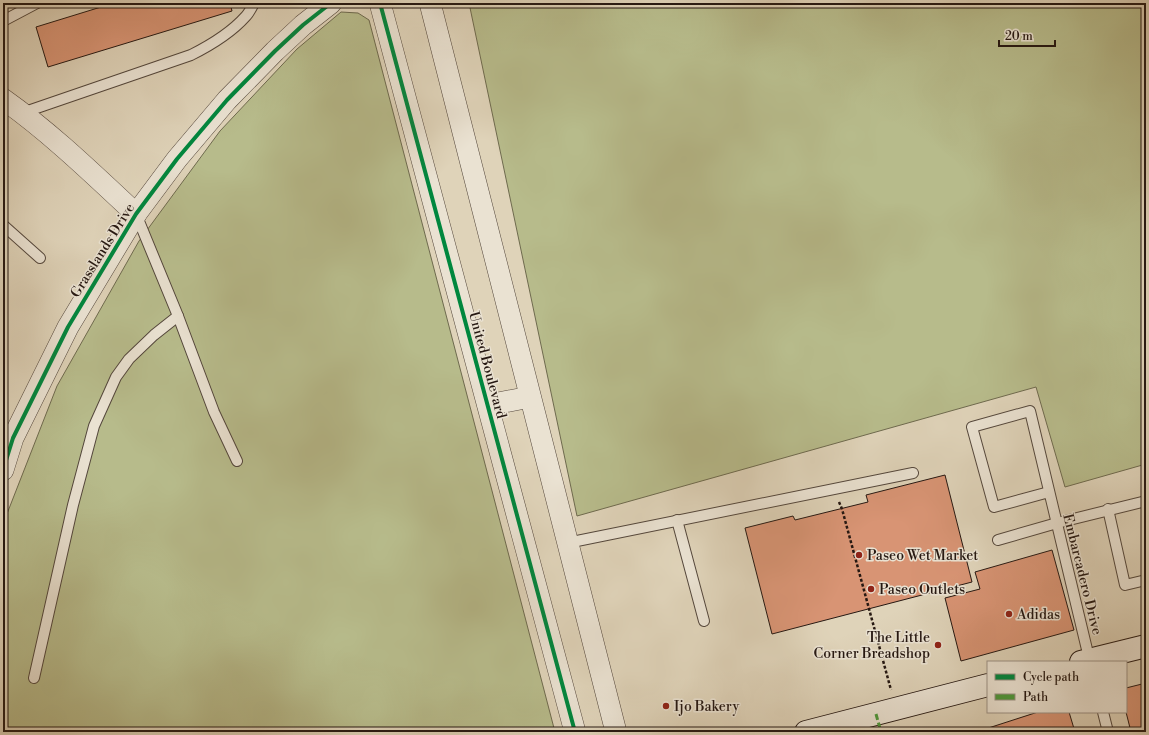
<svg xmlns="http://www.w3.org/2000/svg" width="1149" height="735" font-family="'Libre Bodoni',serif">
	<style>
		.green { fill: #b7bb8b; stroke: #6e6a4e }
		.building { fill: #d89474; stroke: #261812 }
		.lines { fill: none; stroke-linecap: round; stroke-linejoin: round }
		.service-casing { stroke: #54473c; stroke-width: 12 }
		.minor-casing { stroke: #54473c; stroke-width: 22 }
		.secondary-casing { stroke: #261812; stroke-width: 24 }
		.path { stroke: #261812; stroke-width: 2.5; stroke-dasharray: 3 2; stroke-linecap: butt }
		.service { stroke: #eae2d2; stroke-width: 10 }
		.minor { stroke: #eae2d2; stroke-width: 21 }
		.secondary { stroke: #eae2d2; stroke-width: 22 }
		.quiet { stroke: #4e993c; stroke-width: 3; stroke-dasharray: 6 3; stroke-linecap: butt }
		.cycleway-casing { stroke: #eae2d2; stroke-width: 6 }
		.cycleway { stroke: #00873e; stroke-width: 4 }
		.poi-dot { fill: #8f2418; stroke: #eae2d2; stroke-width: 1.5 }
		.labels { text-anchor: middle; stroke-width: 3; stroke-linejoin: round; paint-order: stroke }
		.street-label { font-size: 14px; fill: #261812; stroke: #eae2d2 }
		.poi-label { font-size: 14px; fill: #261812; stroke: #eae2d2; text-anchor: start }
	</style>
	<rect width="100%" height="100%" fill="#dfd3b9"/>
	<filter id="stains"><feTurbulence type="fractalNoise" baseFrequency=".005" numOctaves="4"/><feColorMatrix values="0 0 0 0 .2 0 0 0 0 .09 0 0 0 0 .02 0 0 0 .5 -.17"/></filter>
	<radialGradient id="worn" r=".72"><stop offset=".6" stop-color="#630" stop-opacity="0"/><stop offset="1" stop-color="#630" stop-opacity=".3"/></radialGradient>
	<g class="green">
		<polygon points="469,3 1146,3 1146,464 1065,487 1036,387 577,516"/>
		<polygon points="341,12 358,13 369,20 555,732 3,732 3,524 57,386 139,241 220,131 297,49"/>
	</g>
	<g class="building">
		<polygon points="114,3 230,3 232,11 48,67 36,27"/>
		<polygon points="945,475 972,582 772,634 745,528 793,516 795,520 868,502 866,495"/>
		<polygon points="1052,550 1074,630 961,661 945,598 980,589 975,572"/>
		<polygon points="1146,683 1146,732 1131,732 1126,712 1126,688"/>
		<polygon points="1038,712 1069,712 1075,732 976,732"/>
	</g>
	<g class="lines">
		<defs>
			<g id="service">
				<polyline points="3,21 37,3"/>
				<path d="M22,113L191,55C211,45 231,33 246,16C249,13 252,7 254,3"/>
				<polyline points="136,214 178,316 214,412 237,461"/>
				<polyline points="3,225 40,258"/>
				<polyline points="1049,492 994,507 972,427 1030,411 1090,662"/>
				<polyline points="1108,509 1125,585 1146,580"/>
				<polyline points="677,520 704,621"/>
				<polyline points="998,540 1057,523 1146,501"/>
				<polyline points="567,543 913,473"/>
				<polyline points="34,678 73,505 94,426 116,377 129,359 154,335 178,316"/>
				<polyline points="1103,712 1108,732"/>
			</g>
			<g id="minor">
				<polyline points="380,3 575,732"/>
				<polyline points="430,3 616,732"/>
				<path d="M3,99C51,133 93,174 136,214"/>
				<polyline points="488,405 530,397"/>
				<polyline points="3,470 13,438 68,327 136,214 177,159 227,100 275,51 303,25 331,3"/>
			</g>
			<g id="secondary">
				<polyline points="1081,662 1146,646"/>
				<polyline points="806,732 988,685"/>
			</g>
		</defs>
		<use href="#service" class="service-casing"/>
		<use href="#minor" class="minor-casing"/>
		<use href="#secondary" class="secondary-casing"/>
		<polyline class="path" points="839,502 842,509 891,690"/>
		<use href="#service" class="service"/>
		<use href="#minor" class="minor"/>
		<use href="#secondary" class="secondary"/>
		<polyline class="quiet" points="876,714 881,732"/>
		<defs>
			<g id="cycleway">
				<polyline points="380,3 575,732"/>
				<polyline points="3,470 13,438 68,327 136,214 177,159 227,100 275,51 303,25 331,3"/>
			</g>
		</defs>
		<use href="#cycleway" class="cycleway-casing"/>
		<use href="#cycleway" class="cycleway"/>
	</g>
	<g class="poi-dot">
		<circle cx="859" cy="555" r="4"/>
		<circle cx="871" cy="589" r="4"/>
		<circle cx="1009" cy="614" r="4"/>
		<circle cx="938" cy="645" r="4"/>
		<circle cx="666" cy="706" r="4"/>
	</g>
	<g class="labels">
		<g class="street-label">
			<text transform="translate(102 250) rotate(-58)" y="5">Grasslands Drive</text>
			<text transform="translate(488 365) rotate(75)" y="5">United Boulevard</text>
			<text transform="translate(1083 574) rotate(76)" y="5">Embarcadero Drive</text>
		</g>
		<g class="poi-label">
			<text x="867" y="560">Paseo Wet Market</text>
			<text x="879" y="594">Paseo Outlets</text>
			<text x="1017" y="619">Adidas</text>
			<text x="930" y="642" text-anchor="end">The Little<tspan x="930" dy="16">Corner Breadshop</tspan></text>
			<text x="674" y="711">Ijo Bakery</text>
		</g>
	</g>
	<rect width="1149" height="735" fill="none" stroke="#dfd3b9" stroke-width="16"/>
	<rect x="4" y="4" width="1141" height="727" fill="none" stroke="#261812" stroke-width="2"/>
	<rect x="8" y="8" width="1133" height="719" fill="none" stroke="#261812"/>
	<rect x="987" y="661" width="140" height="52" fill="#eae2d2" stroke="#9c9185"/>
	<rect x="995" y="674" width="20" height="6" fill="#00873e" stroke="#9c9185"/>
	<text x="1023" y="681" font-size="12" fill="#261812">Cycle path</text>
	<rect x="995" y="694" width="20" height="6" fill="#4e993c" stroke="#9c9185"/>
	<text x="1023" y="701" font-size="12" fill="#261812">Path</text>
	<path d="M999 40v6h56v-6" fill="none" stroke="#261812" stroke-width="2"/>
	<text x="1005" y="40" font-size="12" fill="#261812" stroke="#eae2d2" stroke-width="3" paint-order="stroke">20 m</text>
	<rect width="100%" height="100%" filter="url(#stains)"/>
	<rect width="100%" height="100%" fill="url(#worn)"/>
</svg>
